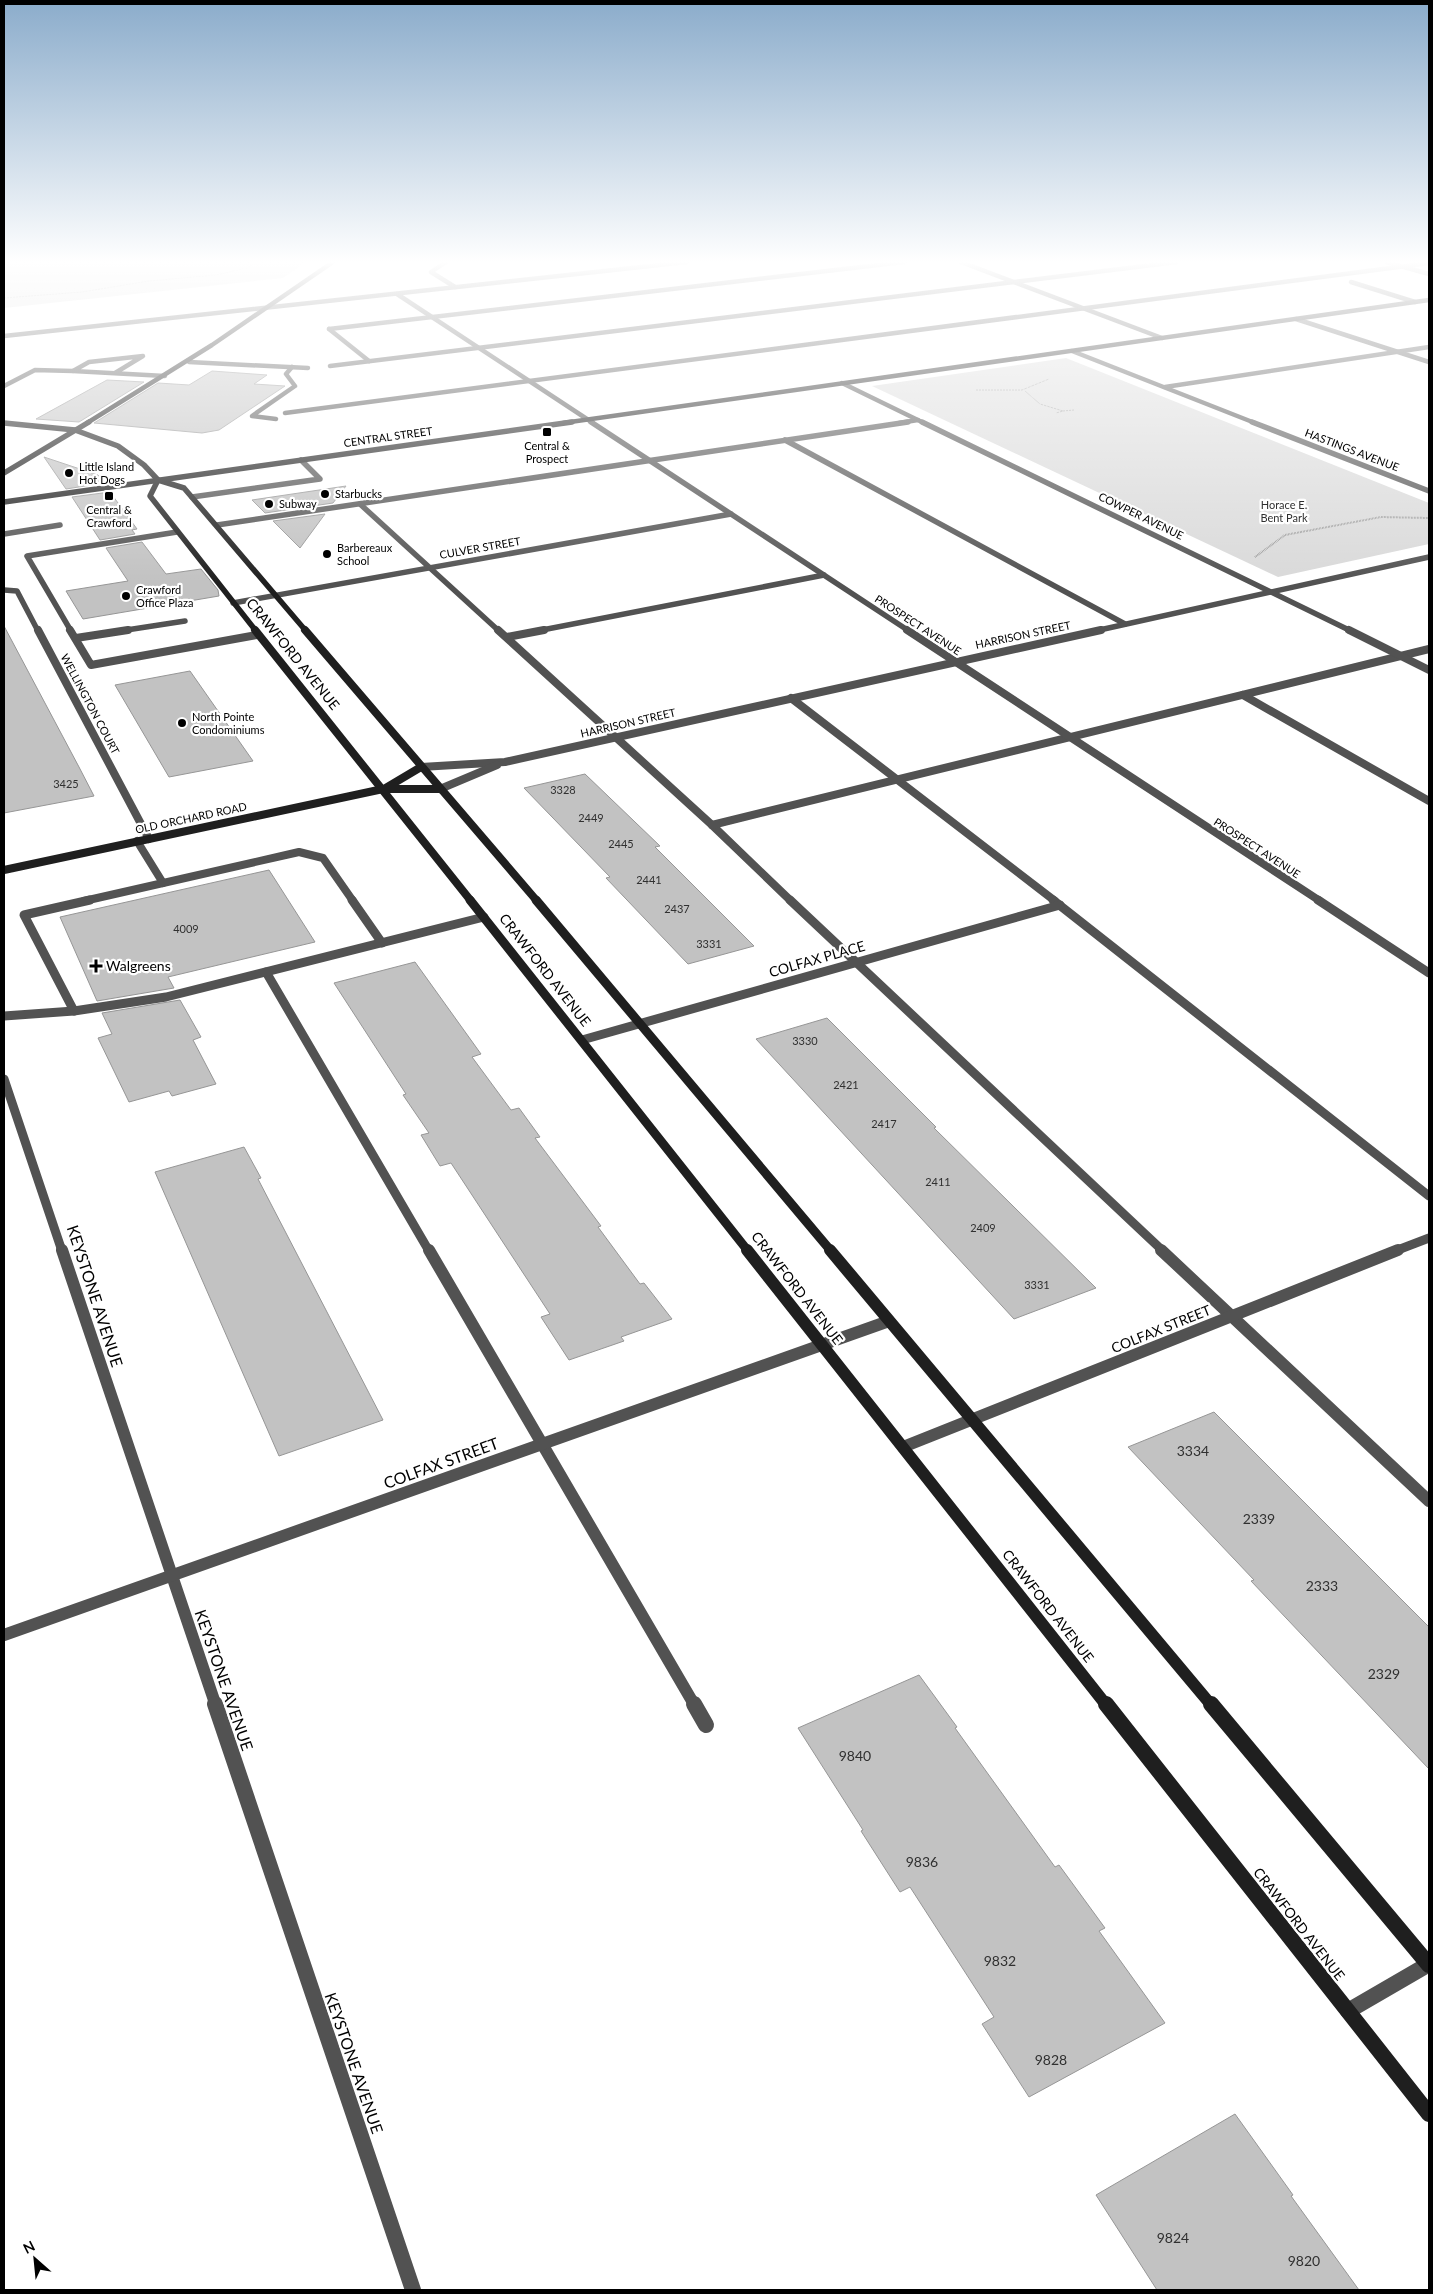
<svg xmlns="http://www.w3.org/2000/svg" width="1433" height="2294" font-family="Lato,sans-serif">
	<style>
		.green { fill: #d9d9d9 }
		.building { fill: #c2c2c2; stroke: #969696 }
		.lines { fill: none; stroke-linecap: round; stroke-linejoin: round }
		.path-far1 { stroke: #747474; stroke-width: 1; stroke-dasharray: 0.5 1; stroke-linecap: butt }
		.path { stroke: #747474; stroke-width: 2; stroke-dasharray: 0.5 1; stroke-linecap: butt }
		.service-far5 { stroke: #525252; stroke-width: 4.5 }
		.service-far4 { stroke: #525252; stroke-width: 5.5 }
		.service-far3 { stroke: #525252; stroke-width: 8 }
		.service-far2 { stroke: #525252; stroke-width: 9 }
		.service-far1 { stroke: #525252; stroke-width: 12 }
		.service { stroke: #525252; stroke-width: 16 }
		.minor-far5 { stroke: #525252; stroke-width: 4.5 }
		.minor-far4 { stroke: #525252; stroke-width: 5.5 }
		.minor-far3 { stroke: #525252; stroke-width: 8 }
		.minor-far2 { stroke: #525252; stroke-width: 9 }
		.minor-far1 { stroke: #525252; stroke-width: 12 }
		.minor { stroke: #525252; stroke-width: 16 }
		.secondary-far5 { stroke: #1f1f1f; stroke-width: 4.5 }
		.secondary-far4 { stroke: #1f1f1f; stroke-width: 5.5 }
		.secondary-far3 { stroke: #1f1f1f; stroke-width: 8 }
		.secondary-far2 { stroke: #1f1f1f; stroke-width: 9 }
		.secondary-far1 { stroke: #1f1f1f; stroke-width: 12 }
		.secondary { stroke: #1f1f1f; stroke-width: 16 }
		.poi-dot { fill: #000; stroke: #fff; stroke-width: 2 }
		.labels { text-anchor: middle; stroke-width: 4.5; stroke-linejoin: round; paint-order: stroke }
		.far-street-label { font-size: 11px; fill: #000; stroke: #fff }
		.far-poi-label { font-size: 11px; fill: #000; stroke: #fff; text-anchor: start }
		.far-park-label { font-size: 11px; fill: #303030; stroke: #fff }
		.number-label { font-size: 11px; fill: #303030 }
		.street-label { font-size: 14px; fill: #000; stroke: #fff }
		.poi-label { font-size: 14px; fill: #000; stroke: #fff; text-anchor: start }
		.near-number-label { font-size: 14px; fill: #303030 }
		.near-street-label { font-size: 16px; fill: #000; stroke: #fff }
	</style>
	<rect width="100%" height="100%" fill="#fff"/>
	<g class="green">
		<polygon points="4,262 306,262 283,278 4,308"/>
		<polygon points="1066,358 1429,503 1429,544 1278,577 872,386"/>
	</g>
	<g class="building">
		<polygon points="212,371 267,375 254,384 285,386 219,430 202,433 94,423 158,383 189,385"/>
		<polygon points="107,380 144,382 79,422 36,419"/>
		<polygon points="44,457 98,475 104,483 66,489"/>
		<polygon points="346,486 333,503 265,513 252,500"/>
		<polygon points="110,492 137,529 132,530 135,534 100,540 72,497"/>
		<polygon points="325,514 300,548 273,521"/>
		<polygon points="142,542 166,574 201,569 218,590 219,596 83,619 66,591 128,581 106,548"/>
		<polygon points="4,626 79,767 94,796 4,813"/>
		<polygon points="190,671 253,761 169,777 115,685"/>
		<polygon points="585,774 660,846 655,847 754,946 688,964 606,878 610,877 524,788"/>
		<polygon points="269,870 315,942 168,977 174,988 97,1001 60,917"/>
		<polygon points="415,962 481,1054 472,1057 511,1110 519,1108 540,1137 535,1138 601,1226 598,1227 640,1284 644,1283 672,1319 621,1337 624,1341 569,1360 541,1317 550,1314 451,1163 440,1166 421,1135 429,1133 403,1095 406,1094 334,983"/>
		<polygon points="180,1000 201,1037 193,1040 216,1084 172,1096 169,1091 129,1102 98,1038 112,1034 102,1013"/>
		<polygon points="827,1018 936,1127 934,1128 1096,1288 1014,1319 756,1039"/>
		<polygon points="244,1147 261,1178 258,1179 383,1420 279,1456 155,1172"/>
		<polygon points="1214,1412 1429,1627 1429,1769 1251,1581 1254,1580 1128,1447"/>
		<polygon points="919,1675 957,1727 955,1728 1055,1867 1059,1865 1105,1928 1099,1931 1165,2023 1029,2097 982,2024 994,2017 910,1887 900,1892 861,1831 863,1830 798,1728"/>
		<polygon points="1235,2114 1293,2195 1291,2196 1359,2290 1157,2290 1096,2195"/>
	</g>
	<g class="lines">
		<g class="path-far1">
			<polyline points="4,298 82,292 149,281 216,275 247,268 257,262"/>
			<polyline points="976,390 1022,390 1049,379"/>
			<polyline points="1025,391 1040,404 1063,411 1056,413"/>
			<polyline points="1063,411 1074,410"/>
		</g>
		<polyline class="path" points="1255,557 1285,535 1381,517 1429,518"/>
		<g class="service-far5">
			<polyline points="446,262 431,272 455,287"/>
			<polyline points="1351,282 1415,302"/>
			<polyline points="329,329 904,262"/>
			<polyline points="329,329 369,361"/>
			<polyline points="115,373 143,356 89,362 73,371 165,376"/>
			<polyline points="4,386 35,370 73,371"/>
			<polyline points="1165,387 1429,347"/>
			<polyline points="285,413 1429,263"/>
			<polyline points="276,419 252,416 295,386 286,374 292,367"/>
			<polyline points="899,423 918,420"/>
		</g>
		<g class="service-far4">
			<polyline points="785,440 1125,624"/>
			<polyline points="192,497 320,479 301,460"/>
			<polyline points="360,504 499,631"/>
			<polyline points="217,525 908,422"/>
			<polyline points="4,534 60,525"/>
			<polyline points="71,631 27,556 177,532"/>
			<polyline points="120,631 185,621"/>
			<polyline points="537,631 824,575"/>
		</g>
		<g class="service-far3">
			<polyline points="70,630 91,665 257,635"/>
			<polyline points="498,630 712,825 791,901"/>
			<polyline points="507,637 544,630"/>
			<polyline points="76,638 128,630"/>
			<polyline points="1243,695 1429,801"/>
			<polyline points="791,698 1055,901"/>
			<polyline points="712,825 1429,649"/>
			<polyline points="137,841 163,883"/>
			<polyline points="84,901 299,852 323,858 353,901"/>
		</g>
		<g class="service-far2">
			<polyline points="352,900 382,943"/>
			<polyline points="790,900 1163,1251"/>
			<polyline points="1053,900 1429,1196"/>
			<polyline points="266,972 429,1251"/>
			<polyline points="74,1011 24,915 90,900"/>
			<polyline points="4,1016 74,1011 166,997 484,917"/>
		</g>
		<g class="service-far1">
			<polyline points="429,1250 695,1706"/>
			<polyline points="1161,1250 1429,1501"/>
		</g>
		<polyline class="service" points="694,1704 706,1725"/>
		<g class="minor-far5">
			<polyline points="961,262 1162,338"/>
			<polyline points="1386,262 1429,274"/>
			<polyline points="397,294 593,423"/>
			<polyline points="1296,319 1429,362"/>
			<polyline points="4,336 687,262"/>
			<polyline points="1072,351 1255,423"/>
			<polyline points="189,362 308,368"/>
			<polyline points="330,366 1177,262"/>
			<polyline points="842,383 924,423"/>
		</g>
		<g class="minor-far4">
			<polyline points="591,422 909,631"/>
			<polyline points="922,422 1351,631"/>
			<polyline points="1252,422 1429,491"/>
			<polyline points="4,590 17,591 38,631"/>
			<polyline points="233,603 731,514"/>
			<polyline points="1095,631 1429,557"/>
		</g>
		<g class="minor-far3">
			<polyline points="38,630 149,839"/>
			<polyline points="907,630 1320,901"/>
			<polyline points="1349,630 1429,670"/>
			<polyline points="421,767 505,762 1101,630"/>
			<polyline points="440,789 497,765"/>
		</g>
		<g class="minor-far2">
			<polyline points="1318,900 1429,973"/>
			<polyline points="582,1040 1060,905"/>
			<polyline points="4,1079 62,1251"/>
			<polyline points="1395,1251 1429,1238"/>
		</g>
		<g class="minor-far1">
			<polyline points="62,1250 216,1706"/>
			<polyline points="903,1447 1398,1250"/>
			<polyline points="4,1635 889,1321"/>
		</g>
		<g class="minor">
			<polyline points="215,1704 413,2290"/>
			<polyline points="1348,2011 1429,1964"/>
		</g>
		<g class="secondary-far5">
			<polyline points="87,423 212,345 333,262"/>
			<polyline points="563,423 1429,300"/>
		</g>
		<g class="secondary-far4">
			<polyline points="4,423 75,430 118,446 144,465 158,480 184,488 306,631"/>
			<polyline points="4,473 89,422"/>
			<polyline points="158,480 150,496 256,631"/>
			<polyline points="4,502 572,422"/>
		</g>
		<g class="secondary-far3">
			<polyline points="255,630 471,901"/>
			<polyline points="305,630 537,901"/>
			<polyline points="384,789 421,767"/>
			<polyline points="4,870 383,789 440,789"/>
		</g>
		<g class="secondary-far2">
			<polyline points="470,900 748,1251"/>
			<polyline points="536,900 831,1251"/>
		</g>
		<g class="secondary-far1">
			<polyline points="747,1250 1107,1706"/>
			<polyline points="830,1250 1212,1706"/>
		</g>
		<g class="secondary">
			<polyline points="1106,1704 1429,2114"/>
			<polyline points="1211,1704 1429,1965"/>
		</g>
	</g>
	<linearGradient id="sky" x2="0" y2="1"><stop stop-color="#8baccb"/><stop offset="0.45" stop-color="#fff"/><stop offset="1" stop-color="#fff" stop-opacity="0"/></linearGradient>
	<rect width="1433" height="583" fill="url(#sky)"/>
	<g class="poi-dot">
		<rect x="542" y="427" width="10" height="10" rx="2.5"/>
		<circle cx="69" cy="473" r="5"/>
		<circle cx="325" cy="494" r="5"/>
		<rect x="104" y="491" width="10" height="10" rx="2.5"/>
		<circle cx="269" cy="504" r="5"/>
		<circle cx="327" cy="554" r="5"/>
		<circle cx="126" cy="596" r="5"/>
		<circle cx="182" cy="723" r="5"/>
		<path d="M93.5 958.5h5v5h5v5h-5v5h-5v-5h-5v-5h5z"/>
	</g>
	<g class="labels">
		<g class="far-street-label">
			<text transform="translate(388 437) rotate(-8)" y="4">CENTRAL STREET</text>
			<text transform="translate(1352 450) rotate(21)" y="4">HASTINGS AVENUE</text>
			<text transform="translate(1141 516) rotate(26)" y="4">COWPER AVENUE</text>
			<text transform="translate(480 548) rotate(-10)" y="4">CULVER STREET</text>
			<text transform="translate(918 625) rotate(33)" y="4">PROSPECT AVENUE</text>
			<text transform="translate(1023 635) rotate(-12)" y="4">HARRISON STREET</text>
			<text transform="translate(90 704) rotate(62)" y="4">WELLINGTON COURT</text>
			<text transform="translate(628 723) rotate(-13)" y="4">HARRISON STREET</text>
			<text transform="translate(191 818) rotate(-12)" y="4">OLD ORCHARD ROAD</text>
			<text transform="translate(1257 848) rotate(33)" y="4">PROSPECT AVENUE</text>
		</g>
		<g class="far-poi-label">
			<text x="547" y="450" text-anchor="middle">Central &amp;<tspan x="547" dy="13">Prospect</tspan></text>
			<text x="79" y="471">Little Island<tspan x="79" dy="13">Hot Dogs</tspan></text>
			<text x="335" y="498">Starbucks</text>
			<text x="279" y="508">Subway</text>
			<text x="109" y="514" text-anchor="middle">Central &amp;<tspan x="109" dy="13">Crawford</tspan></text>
			<text x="337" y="552">Barbereaux<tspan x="337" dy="13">School</tspan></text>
			<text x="136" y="594">Crawford<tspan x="136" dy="13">Office Plaza</tspan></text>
			<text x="192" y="721">North Pointe<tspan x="192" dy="13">Condominiums</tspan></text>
		</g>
		<g class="far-park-label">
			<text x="1284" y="509">Horace E.<tspan x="1284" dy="13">Bent Park</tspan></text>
		</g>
		<g class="number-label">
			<text x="66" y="788">3425</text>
			<text x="563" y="794">3328</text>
			<text x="591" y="822">2449</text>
			<text x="621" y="848">2445</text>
			<text x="649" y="884">2441</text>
			<text x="677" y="913">2437</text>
			<text x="186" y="933">4009</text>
			<text x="709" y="948">3331</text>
			<text x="805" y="1045">3330</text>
			<text x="846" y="1089">2421</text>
			<text x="884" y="1128">2417</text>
			<text x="938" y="1186">2411</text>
			<text x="983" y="1232">2409</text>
			<text x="1037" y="1289">3331</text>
		</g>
		<g class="street-label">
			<text transform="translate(293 654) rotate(51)" y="5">CRAWFORD AVENUE</text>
			<text transform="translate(817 959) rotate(-16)" y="5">COLFAX PLACE</text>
			<text transform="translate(545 970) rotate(52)" y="5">CRAWFORD AVENUE</text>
			<text transform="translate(797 1288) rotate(52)" y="5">CRAWFORD AVENUE</text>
			<text transform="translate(1161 1329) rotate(-22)" y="5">COLFAX STREET</text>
			<text transform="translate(1048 1606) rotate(52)" y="5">CRAWFORD AVENUE</text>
			<text transform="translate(1299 1924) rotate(52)" y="5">CRAWFORD AVENUE</text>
		</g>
		<g class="poi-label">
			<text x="106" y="971">Walgreens</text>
		</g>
		<g class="near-number-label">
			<text x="1193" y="1456">3334</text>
			<text x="1259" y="1524">2339</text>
			<text x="1322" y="1591">2333</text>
			<text x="1384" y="1679">2329</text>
			<text x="855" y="1761">9840</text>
			<text x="922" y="1867">9836</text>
			<text x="1000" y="1966">9832</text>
			<text x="1051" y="2065">9828</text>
			<text x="1173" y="2243">9824</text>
			<text x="1304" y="2266">9820</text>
		</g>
		<g class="near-street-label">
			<text transform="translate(95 1296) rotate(72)" y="6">KEYSTONE AVENUE</text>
			<text transform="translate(441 1463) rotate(-20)" y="6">COLFAX STREET</text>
			<text transform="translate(224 1680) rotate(71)" y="6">KEYSTONE AVENUE</text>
			<text transform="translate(354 2063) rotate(71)" y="6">KEYSTONE AVENUE</text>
		</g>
	</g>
	<rect width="1433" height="2294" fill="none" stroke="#000000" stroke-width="10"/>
	<g transform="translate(35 2259) rotate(333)" stroke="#ffffff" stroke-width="4" paint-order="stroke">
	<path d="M0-4L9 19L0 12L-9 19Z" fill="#000000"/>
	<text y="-8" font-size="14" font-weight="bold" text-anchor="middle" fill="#000000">N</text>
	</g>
</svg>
